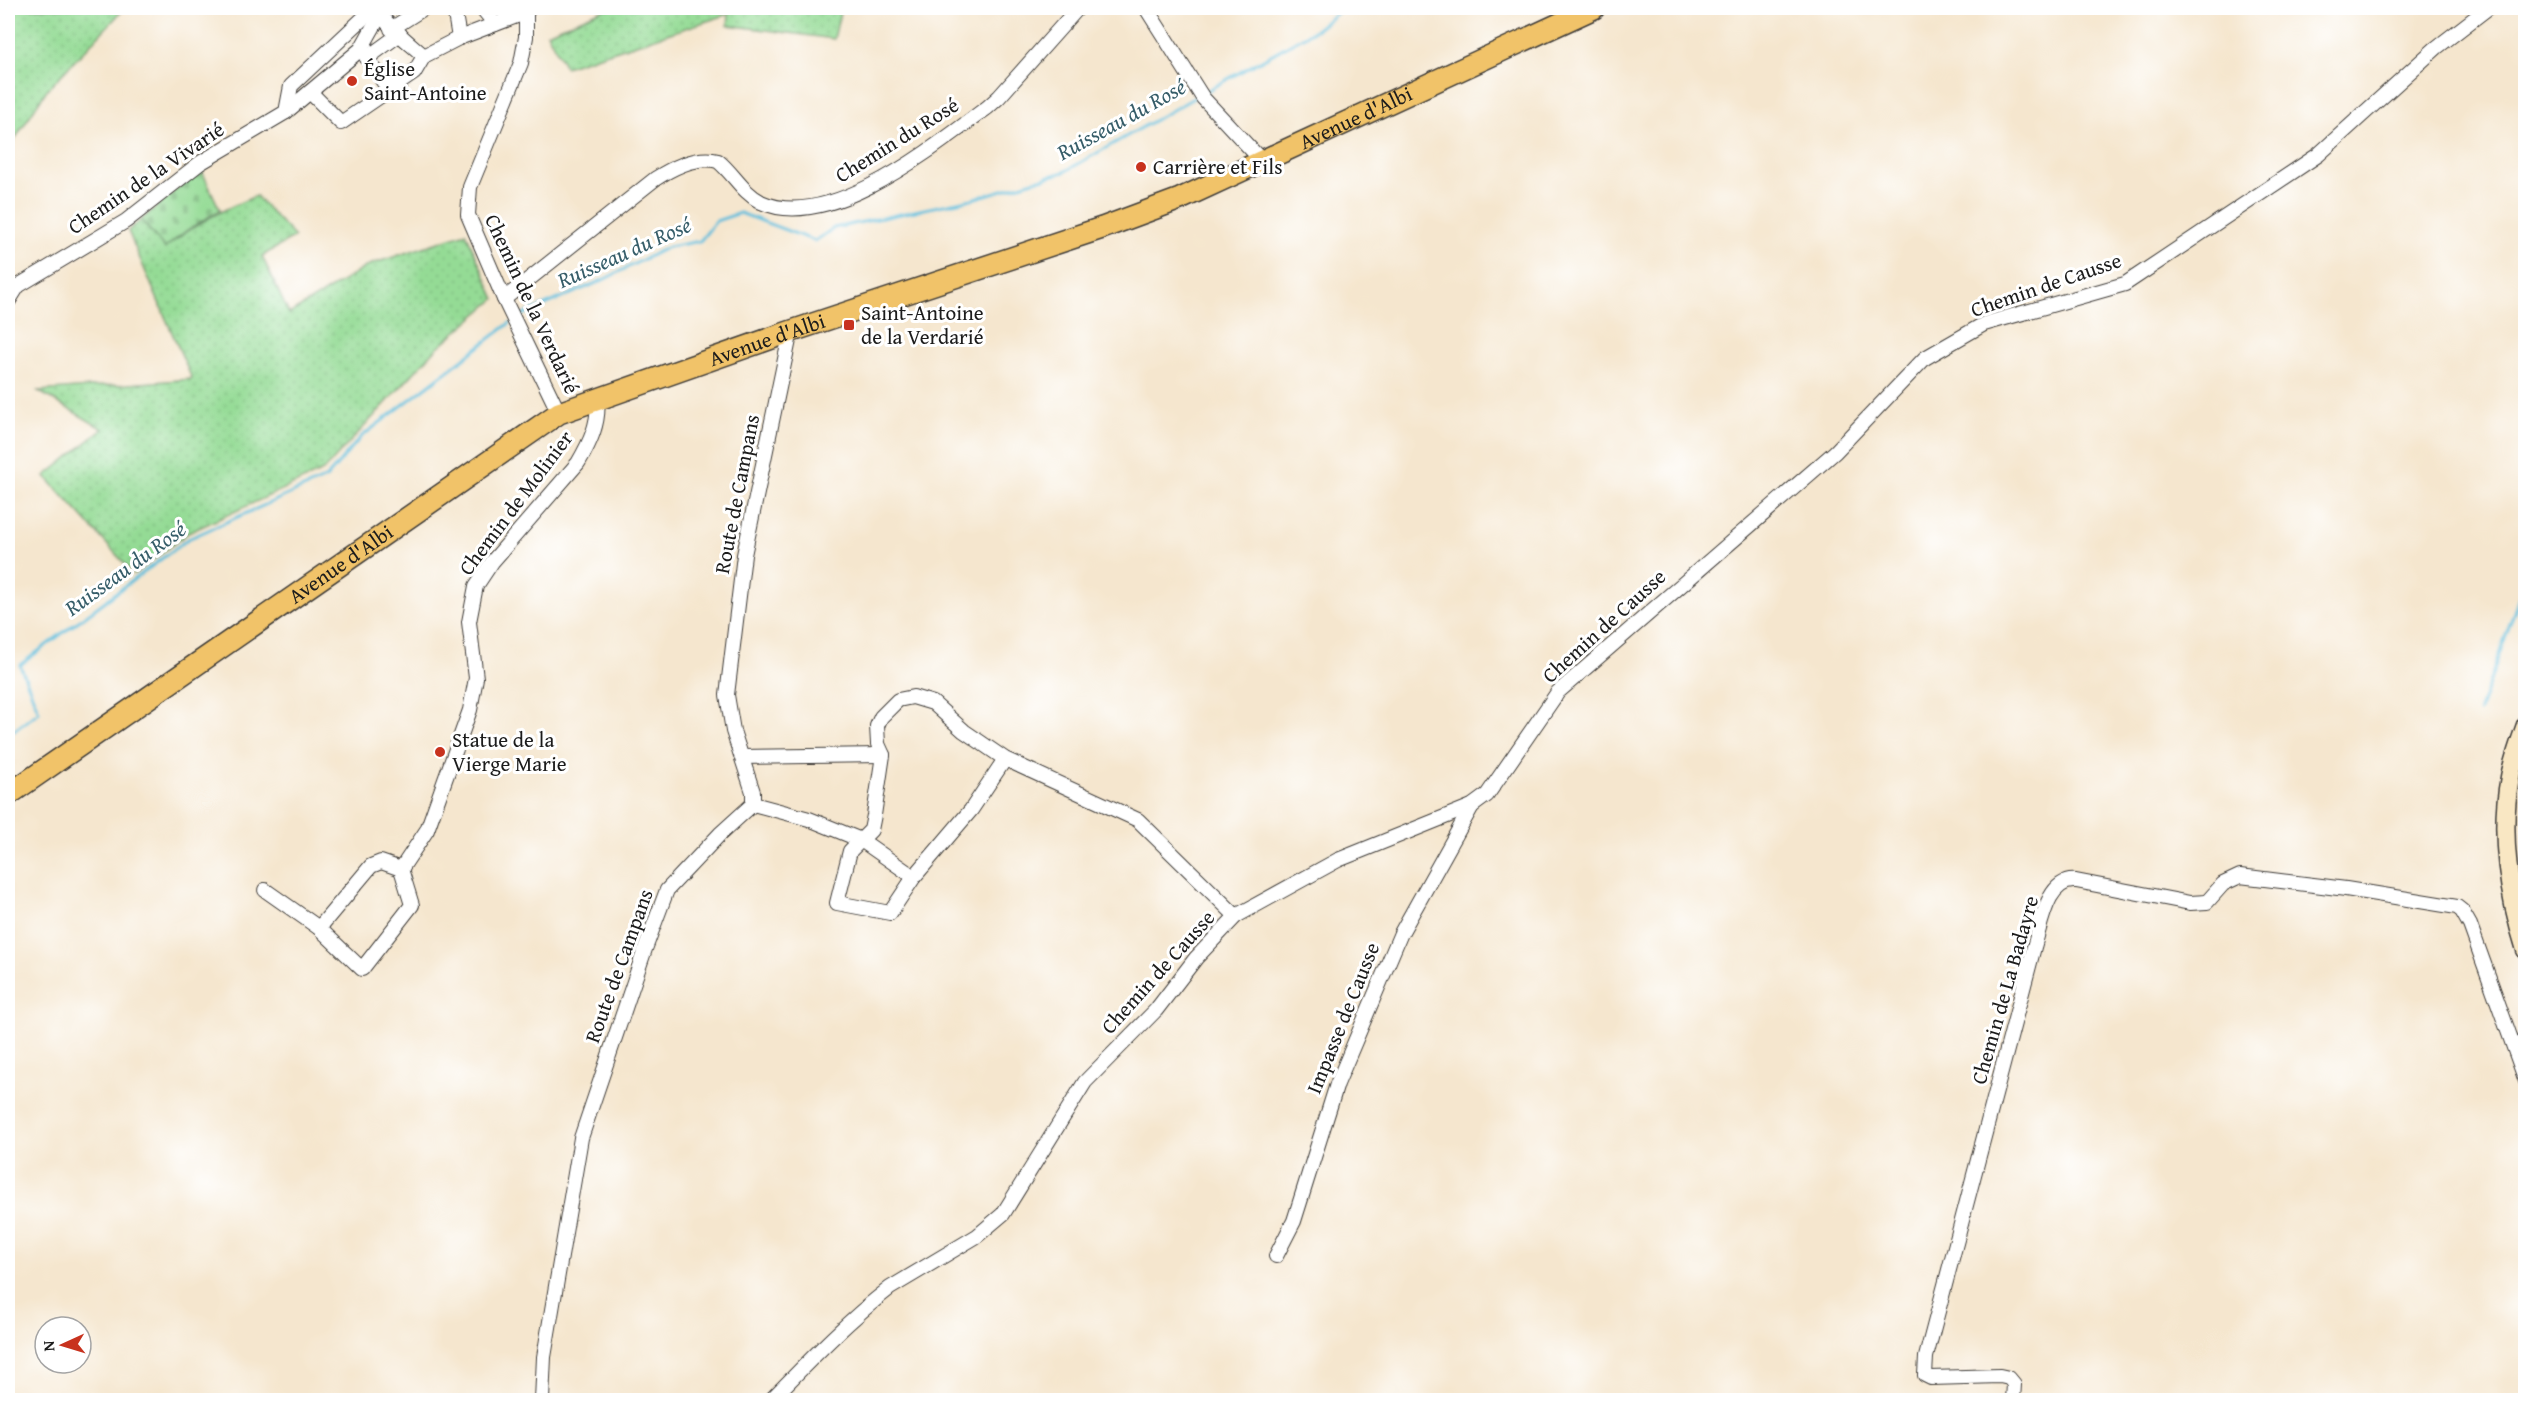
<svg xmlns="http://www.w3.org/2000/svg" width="2533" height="1408" font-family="'Gentium Book Plus',serif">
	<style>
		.grass { fill: url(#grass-dots); stroke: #587c58; stroke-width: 1.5 }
		.cemetery { fill: url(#cemetery-stones); stroke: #587c58; stroke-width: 1.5 }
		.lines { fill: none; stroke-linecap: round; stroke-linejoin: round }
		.stream { stroke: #5dbedc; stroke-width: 3 }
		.minor-casing { stroke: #3d3a37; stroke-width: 16 }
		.secondary-casing { stroke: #3d3a37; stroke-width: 21 }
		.primary-casing { stroke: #3d3a37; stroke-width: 24 }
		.minor { stroke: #fff; stroke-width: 14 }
		.secondary { stroke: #f9e7c3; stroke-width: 18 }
		.primary { stroke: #f1c369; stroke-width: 21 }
		.poi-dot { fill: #c8321e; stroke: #fff; stroke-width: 2 }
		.labels { text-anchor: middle; stroke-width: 6; stroke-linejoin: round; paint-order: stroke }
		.poi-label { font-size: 21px; fill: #1c1c1c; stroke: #fff; text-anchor: start }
		.street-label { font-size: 21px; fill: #1c1c1c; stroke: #fff }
		.water-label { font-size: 22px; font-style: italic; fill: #365d69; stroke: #fff }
	</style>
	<defs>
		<pattern id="grass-dots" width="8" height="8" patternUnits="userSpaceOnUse" patternTransform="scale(1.5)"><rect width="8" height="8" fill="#94db95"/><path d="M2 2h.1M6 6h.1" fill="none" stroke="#7fbb80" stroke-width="1.8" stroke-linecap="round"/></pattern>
		<pattern id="cemetery-stones" width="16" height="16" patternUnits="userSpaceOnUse" patternTransform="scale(1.5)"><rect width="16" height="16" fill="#94db95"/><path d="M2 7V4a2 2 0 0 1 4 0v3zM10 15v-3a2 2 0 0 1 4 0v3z" fill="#7fbb80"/></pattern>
	</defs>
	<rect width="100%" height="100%" fill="#fff"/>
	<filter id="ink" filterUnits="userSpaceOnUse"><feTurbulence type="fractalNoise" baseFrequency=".0167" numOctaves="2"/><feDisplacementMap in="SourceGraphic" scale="12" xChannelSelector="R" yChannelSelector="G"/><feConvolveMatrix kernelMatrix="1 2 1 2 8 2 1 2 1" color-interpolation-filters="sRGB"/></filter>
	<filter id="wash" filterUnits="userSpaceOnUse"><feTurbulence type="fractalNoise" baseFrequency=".008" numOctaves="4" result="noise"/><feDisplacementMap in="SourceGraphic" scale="24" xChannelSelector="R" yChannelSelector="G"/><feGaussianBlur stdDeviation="1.35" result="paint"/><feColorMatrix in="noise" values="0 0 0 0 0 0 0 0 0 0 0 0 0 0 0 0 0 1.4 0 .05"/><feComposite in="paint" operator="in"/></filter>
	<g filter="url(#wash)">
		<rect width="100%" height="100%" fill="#f5e6ce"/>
		<g class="grass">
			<polygon points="8,8 125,8 46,91 8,150"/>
			<polygon points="607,8 841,8 834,39 728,25 729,14 565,67 547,33"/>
			<path d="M256,196L295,237L262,256L289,314L369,265L466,233L495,299L438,347L323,471L188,533L134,574L45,476L103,429L38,391L192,379L128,231L141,220L165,248C195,224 221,210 256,196Z"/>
		</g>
		<polygon class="cemetery" points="201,169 220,210 187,230 165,248 141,220"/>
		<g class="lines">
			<g class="stream">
				<polyline points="1203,93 1317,29 1343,8"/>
				<polyline points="517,317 601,281 668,247 700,241 716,221 740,213 815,241 834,228 972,199 1064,172 1197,96"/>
				<polyline points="2479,712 2526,578"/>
				<polyline points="8,735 39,712 20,665 188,539 326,478 361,437 510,323"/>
			</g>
		</g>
	</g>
	<g filter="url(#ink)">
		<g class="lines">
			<defs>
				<g id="minor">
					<polyline points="454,8 459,38"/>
					<polyline points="482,8 495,24"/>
					<polyline points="526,8 526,37 521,63 470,187 468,215 504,299 559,413"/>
					<polyline points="1146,8 1203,98 1263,162"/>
					<path d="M376,10C390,28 407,41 424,56"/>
					<polyline points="391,29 424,8"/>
					<polyline points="361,49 389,90"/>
					<polyline points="367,58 400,34"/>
					<polyline points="310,92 341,123 414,73 424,56 459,38 527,12"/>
					<polyline points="286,112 361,49 380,15"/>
					<path d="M504,299L655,179C672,168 697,155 718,161C733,173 743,193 761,202C829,233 935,146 988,107L999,97L1078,8"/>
					<polyline points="8,302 18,286 126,221 200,163 286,112 291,86 374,8"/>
					<polyline points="742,757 883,755"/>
					<polyline points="1005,759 971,810 914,877 890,913 837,903 850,851 871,830 874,815 883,755 878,744 877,726 881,717 898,700 913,697 933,703 964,731 1005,759 1138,820 1236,916"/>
					<polyline points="753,804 809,819 861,840 914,877"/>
					<path d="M401,869L427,830L470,710L476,678L469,622L476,586L492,562L578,463C590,443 600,422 597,399"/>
					<polyline points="265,890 319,928 362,969 412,905 401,869"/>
					<polyline points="319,928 371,866 381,862 401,869"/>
					<polyline points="1276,1256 1294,1221 1337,1084 1401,933 1472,806"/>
					<polyline points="542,1400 544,1357 581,1138 645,949 667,890 720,834 753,804 753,792 733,731 727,695 744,555 789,340 789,332"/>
					<path d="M771,1400C809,1361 846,1322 890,1288L977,1236L1003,1214L1085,1082L1156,1010L1196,958L1236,916L1338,860L1472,806L1487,795L1558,692L1835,452L1925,358L1984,324L2125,284L2318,155L2436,48L2488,8"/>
					<path d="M2013,1400L2014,1384L2009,1378L2000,1376L1931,1378L1925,1375L1926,1357L2034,947C2041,925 2047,878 2076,881L2190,903L2207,902L2223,884L2240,876L2346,889L2457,907L2462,911L2470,925L2526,1081"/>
				</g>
				<path id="secondary" d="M2526,725C2520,742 2513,760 2510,777C2499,833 2509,897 2526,950"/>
				<g id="primary">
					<path id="s1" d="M8,795L559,413L789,332L1102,228L1180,199L1594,8"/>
				</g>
			</defs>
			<use href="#minor" class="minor-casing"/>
			<use href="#secondary" class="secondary-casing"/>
			<use href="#primary" class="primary-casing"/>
			<use href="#minor" class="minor"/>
			<use href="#secondary" class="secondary"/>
			<use href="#primary" class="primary"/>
		</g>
	</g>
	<g class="poi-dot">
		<circle cx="352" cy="81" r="6"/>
		<circle cx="1141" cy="167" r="6"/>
		<rect x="843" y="319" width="12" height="12" rx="3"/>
		<circle cx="440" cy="752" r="6"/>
	</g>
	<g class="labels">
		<g class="poi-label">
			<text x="364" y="76">Église<tspan x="364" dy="24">Saint-Antoine</tspan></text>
			<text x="1153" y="174">Carrière et Fils</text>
			<text x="861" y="320">Saint-Antoine<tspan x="861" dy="24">de la Verdarié</tspan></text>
			<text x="452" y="747">Statue de la<tspan x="452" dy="24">Vierge Marie</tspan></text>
		</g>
		<g class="street-label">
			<text dy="7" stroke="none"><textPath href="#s1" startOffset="1521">Avenue d'Albi</textPath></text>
			<text transform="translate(897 140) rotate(-32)" y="7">Chemin du Rosé</text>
			<text transform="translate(146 178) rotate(-34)" y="7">Chemin de la Vivarié</text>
			<text transform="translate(2046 285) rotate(-19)" y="7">Chemin de Causse</text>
			<text transform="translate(532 304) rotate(65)" y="7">Chemin de la Verdarié</text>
			<text dy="7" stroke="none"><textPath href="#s1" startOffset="891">Avenue d'Albi</textPath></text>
			<text transform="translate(737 494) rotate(-79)" y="7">Route de Campans</text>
			<text transform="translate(516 503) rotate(-53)" y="7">Chemin de Molinier</text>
			<text dy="7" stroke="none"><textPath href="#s1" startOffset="405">Avenue d'Albi</textPath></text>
			<text transform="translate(1604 626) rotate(-42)" y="7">Chemin de Causse</text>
			<text transform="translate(619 966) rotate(-70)" y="7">Route de Campans</text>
			<text transform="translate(1158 972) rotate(-48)" y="7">Chemin de Causse</text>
			<text transform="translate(2005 990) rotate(-74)" y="7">Chemin de La Badayre</text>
			<text transform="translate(1343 1018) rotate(-68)" y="7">Impasse de Causse</text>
		</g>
		<g class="water-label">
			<text transform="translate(1121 119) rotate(-29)" y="8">Ruisseau du Rosé</text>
			<text transform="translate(624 252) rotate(-24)" y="8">Ruisseau du Rosé</text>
			<text transform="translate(125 568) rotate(-36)" y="8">Ruisseau du Rosé</text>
		</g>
	</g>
	<rect width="2533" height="1408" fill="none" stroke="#fff" stroke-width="30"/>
	<g transform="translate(63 1345) rotate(266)"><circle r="28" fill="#ffffff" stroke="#a4a4a4" stroke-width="1.5"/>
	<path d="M0-4.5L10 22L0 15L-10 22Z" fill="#c8321e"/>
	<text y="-9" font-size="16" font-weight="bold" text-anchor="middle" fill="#1c1c1c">N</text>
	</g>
</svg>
